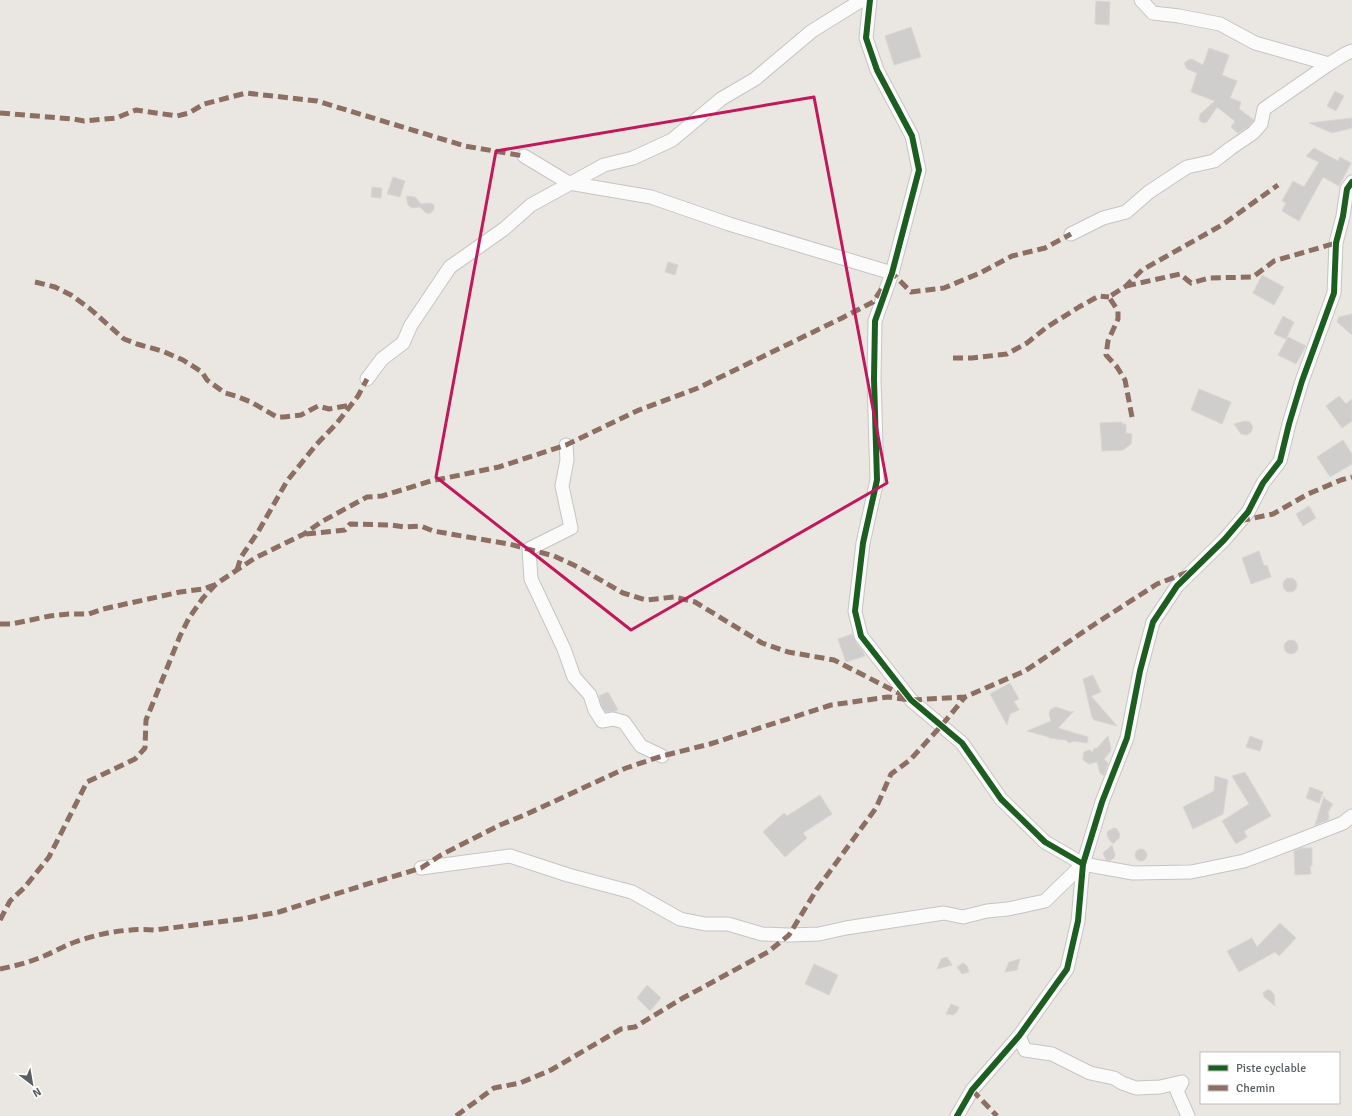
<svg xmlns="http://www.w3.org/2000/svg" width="1352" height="1116" font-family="Signika,sans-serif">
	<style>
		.building { fill: #d0cecc; stroke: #d9d6d2 }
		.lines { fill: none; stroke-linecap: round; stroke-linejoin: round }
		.street-casing { stroke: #c5c5c4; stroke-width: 15 }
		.street { stroke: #fcfbfb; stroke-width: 13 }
		.quiet { stroke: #8d6e63; stroke-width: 5; stroke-dasharray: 10 5; stroke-linecap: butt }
		.cycleway-casing { stroke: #fff; stroke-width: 8 }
		.cycleway { stroke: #1b5e20; stroke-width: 6 }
		.marked { fill: none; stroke: #c2185b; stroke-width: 3; stroke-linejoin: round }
	</style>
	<rect width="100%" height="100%" fill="#eae7e3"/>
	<g class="building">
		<polygon points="1096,1 1110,2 1109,25 1095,24"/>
		<polygon points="911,27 921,57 894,65 885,36"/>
		<polygon points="1209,48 1229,55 1222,75 1237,81 1230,98 1241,102 1239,109 1254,120 1248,127 1238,133 1231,127 1235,121 1217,107 1207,122 1203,123 1199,120 1200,114 1215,101 1191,92 1197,73 1187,69 1184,63 1188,60 1192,59 1203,65"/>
		<polygon points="1335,91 1344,96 1336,111 1327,106"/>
		<polygon points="1352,118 1352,128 1332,133 1309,123"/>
		<polygon points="1314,148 1338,161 1340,157 1351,163 1339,186 1323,177 1299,221 1282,211 1286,203 1282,201 1293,181 1304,187 1319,162 1306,156"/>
		<polygon points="393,177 405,181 400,197 387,194"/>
		<polygon points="372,187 382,188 381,198 371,197"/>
		<polygon points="406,196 415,197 421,204 430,203 434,205 434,210 429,214 425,212 420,207 412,208 408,205"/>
		<polygon points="668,262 678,265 675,275 665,272"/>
		<polygon points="1262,275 1284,287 1274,305 1253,293"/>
		<polygon points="1352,314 1352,335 1337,322 1339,317"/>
		<polygon points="1283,316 1294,322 1286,339 1274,334"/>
		<polygon points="1288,337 1306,346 1296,364 1278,355"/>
		<polygon points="1199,389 1231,402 1222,424 1191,410"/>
		<polygon points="1339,396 1346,404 1352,399 1352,421 1342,428 1326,406"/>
		<polygon points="1245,421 1250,422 1253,427 1251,432 1247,435 1241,434 1234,424"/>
		<polygon points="1122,422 1122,424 1126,424 1126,433 1132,434 1131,444 1123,450 1102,451 1100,423"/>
		<polygon points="1343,440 1352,454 1352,464 1330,477 1317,457"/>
		<polygon points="1309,506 1316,518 1303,526 1296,514"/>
		<polygon points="1259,551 1264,566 1267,565 1271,577 1251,584 1242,558"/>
		<circle cx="1290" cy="585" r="7"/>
		<polygon points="852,634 855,641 863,652 865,656 846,662 838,639"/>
		<circle cx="1291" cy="647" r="7"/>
		<polygon points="1093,675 1101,692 1091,696 1117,726 1094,720 1092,717 1083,679"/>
		<polygon points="1010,683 1019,699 1014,701 1019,710 1010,714 1007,725 990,694"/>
		<polygon points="608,692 618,710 616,711 606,712 602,707 599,696"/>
		<polygon points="1056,707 1071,712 1074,711 1058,728 1088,737 1087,743 1074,741 1069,743 1066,740 1049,738 1049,737 1027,731 1051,721 1049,714 1050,710"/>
		<polygon points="1108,736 1111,749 1110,752 1104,759 1108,763 1104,776 1100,773 1097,762 1089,764 1083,760 1083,757 1084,752 1089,750 1093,752 1094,748 1096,749"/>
		<polygon points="1250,736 1263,741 1260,751 1246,747"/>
		<polygon points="1245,772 1271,816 1244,831 1247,837 1236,844 1222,821 1249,804 1232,776"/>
		<polygon points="1215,776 1228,780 1223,814 1193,829 1183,807 1214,791"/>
		<polygon points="1310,787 1323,792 1319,803 1306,798"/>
		<polygon points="820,795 832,814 803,833 807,838 785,857 763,832 784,813 787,816"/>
		<polygon points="1324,796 1325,799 1333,804 1328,812 1329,817 1328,820 1315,825"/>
		<polygon points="1114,828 1117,829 1120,835 1119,838 1113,844 1108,838 1107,834 1108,831"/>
		<polygon points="1112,845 1115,855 1114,858 1109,861 1106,860 1103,853"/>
		<polygon points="1301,848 1312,848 1312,866 1310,866 1311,874 1295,875 1294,851"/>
		<circle cx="1141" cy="855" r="6"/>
		<polygon points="1280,923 1296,938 1279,956 1275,952 1239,972 1227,951 1252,938 1257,947"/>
		<polygon points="947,957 952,965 937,969 941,959"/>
		<polygon points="1020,959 1017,970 1005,972 1009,962"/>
		<polygon points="963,963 967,966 969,972 962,974 957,967"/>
		<polygon points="814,964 838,975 829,995 805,984"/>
		<polygon points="647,985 661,998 650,1011 637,998"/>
		<polygon points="1267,990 1270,990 1274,994 1275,1006 1264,997 1263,993"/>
		<polygon points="951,1004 959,1007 957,1012 953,1015 946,1014"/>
	</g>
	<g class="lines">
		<defs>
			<g id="street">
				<polyline points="870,0 866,38 877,70 912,136 919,170 892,273 875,321 874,379 877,480 863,543 855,611 861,636 911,700 962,743 1001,799 1045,842 1083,864"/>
				<polyline points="1141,0 1153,13 1179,16 1220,24 1255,43 1329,64"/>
				<polyline points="524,156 569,183 651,197 729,224 892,273"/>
				<polyline points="1071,234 1103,218 1126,212 1149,192 1187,167 1214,161 1231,148 1253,133 1261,124 1264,109 1329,64 1345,54 1352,51"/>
				<polyline points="367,379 382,359 403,343 411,325 450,267 504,229 531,205 604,165 633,158 672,140 721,99 755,79 812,31 862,0"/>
				<polyline points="566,445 567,460 562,486 571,528 529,549 531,579 564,649 574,677 590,695 595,710 602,721 613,719 624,722 641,746 662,756"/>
				<polyline points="421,868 510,856 568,875 632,892 680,919 705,924 728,924 762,934 789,935 819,934 846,928 944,913 963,917 987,911 1008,909 1045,901 1083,864 1133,873 1191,872 1244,861 1297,841 1343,823 1352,816"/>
				<polyline points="1019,1036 1025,1050 1052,1054 1090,1073 1114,1078 1122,1083 1136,1088 1160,1087 1182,1082 1177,1091 1188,1116"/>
				<polyline points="957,1116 972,1090 1019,1036 1067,969 1078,921 1083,864 1102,802 1127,738 1140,671 1153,622 1177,586 1224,540 1248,512 1263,483 1280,461 1289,424 1302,381 1334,293 1336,243 1343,216 1347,189 1352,182"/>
			</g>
		</defs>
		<use href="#street" class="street-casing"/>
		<use href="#street" class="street"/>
		<g class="quiet">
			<polyline points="0,113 73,119 84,121 116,118 136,110 177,116 189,113 204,104 246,93 317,101 465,146 524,156"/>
			<polyline points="890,276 892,273 911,292 944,288 980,273 1012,256 1045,248 1071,234"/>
			<polyline points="35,282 55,287 71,295 89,308 124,339 137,344 162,351 183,360 202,372 207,380 225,393 236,396 251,402 277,417 284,417 301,415 318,406 329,409 351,405"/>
			<polyline points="1126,286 1180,274 1191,283 1209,278 1253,277 1274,261 1336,243"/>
			<polyline points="953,358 972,358 1007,354 1027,343 1047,327 1079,307 1099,296 1109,297"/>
			<polyline points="1132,417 1125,380 1117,367 1106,355 1108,341 1118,319 1118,311 1109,297 1126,286 1142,270 1222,225 1278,185"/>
			<polyline points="1240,521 1273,514 1308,494 1341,480 1352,477"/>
			<polyline points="306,534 345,530 350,524 391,525 405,527 421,526 433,531 509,544 554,556 578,567 623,593 646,600 674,597 695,602 762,643 788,652 834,660 906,697"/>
			<polyline points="237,570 241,557 258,532 287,481 316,445 337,423 358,396 367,379"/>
			<polyline points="0,624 11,624 50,616 69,614 89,614 103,609 180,592 204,589 214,585"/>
			<polyline points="0,920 10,901 24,888 49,857 87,782 135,759 145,748 146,720 180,636 189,618 203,598 216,584 255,558 304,534 321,522 367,497 382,496 431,481 499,467 566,445 639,410 698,388 842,318 873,302 883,287"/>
			<path d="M0,969C15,966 30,962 44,956C54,952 64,946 75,942C101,933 127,928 155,930L241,919L279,912L364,885L405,873L421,868L441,855L500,825L527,814L626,768L662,756L710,744L831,705L888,697L911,700L965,697L1025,671L1095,624L1157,584L1188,572"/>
			<polyline points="972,1090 997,1116"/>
			<polyline points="456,1116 494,1088 520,1083 551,1070 621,1029 635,1027 683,998 768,952 789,935 817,889 876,808 891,774 910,760 942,725 965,697"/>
		</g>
		<defs>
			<g id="cycleway">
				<polyline points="870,0 866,38 877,70 912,136 919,170 892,273 875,321 874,379 877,480 863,543 855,611 861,636 911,700 962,743 1001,799 1045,842 1083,864"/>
				<polyline points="957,1116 972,1090 1019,1036 1067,969 1078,921 1083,864 1102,802 1127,738 1140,671 1153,622 1177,586 1224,540 1248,512 1263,483 1280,461 1289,424 1302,381 1334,293 1336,243 1343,216 1347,189 1352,182"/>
			</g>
		</defs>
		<use href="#cycleway" class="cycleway-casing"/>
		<use href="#cycleway" class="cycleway"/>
	</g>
	<path class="marked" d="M814,97L887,483L631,630L436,477L496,151Z"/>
	<rect x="1200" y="1052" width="140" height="52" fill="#ffffff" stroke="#bdbfc0"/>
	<rect x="1208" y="1065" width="20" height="6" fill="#1b5e20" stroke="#bdbfc0"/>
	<text x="1236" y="1072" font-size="12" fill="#595e62">Piste cyclable</text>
	<rect x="1208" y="1085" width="20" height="6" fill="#8d6e63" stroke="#bdbfc0"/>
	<text x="1236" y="1092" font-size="12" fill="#595e62">Chemin</text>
	<g transform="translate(32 1084) rotate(149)" stroke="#ffffff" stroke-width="3" paint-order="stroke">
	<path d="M0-3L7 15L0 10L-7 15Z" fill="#595e62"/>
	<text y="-6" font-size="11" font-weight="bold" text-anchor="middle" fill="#595e62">N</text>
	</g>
</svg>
